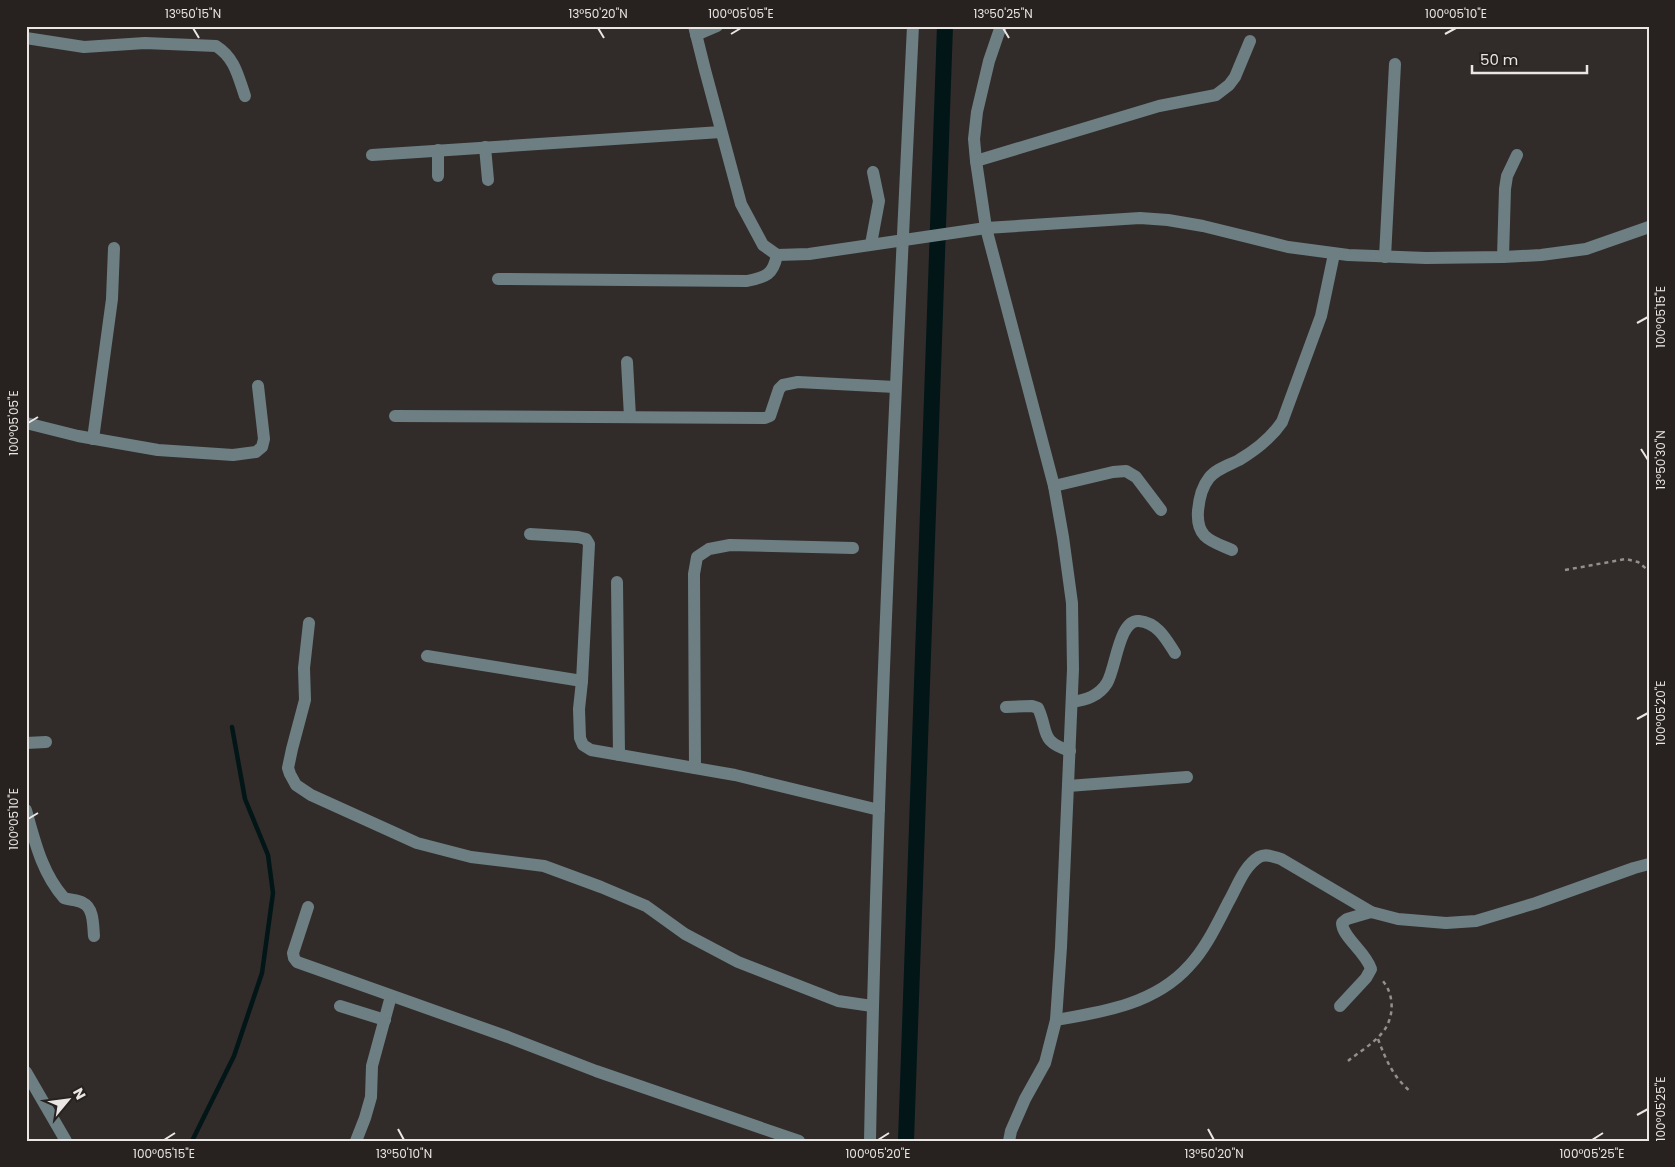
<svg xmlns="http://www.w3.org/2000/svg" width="1675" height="1167" font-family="Poppins,sans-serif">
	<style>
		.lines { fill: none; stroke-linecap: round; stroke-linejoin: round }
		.stream { stroke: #021617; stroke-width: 4.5 }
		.canal { stroke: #021617; stroke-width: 16 }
		.path { stroke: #938f8c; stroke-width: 2.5; stroke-dasharray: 4 4; stroke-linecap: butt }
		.minor { stroke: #6d7f83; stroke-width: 12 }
		.ticks { fill: none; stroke: #e9e6e4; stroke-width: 2 }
		.neatline { fill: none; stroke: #e9e6e4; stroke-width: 2 }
		.ticks-label { font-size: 12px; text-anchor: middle; fill: #e9e6e4 }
	</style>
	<rect width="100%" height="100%" fill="#312c29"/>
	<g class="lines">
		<polyline class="stream" points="192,1141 234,1056 262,973 273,893 268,855 245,799 232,727"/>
		<polyline class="canal" points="906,1141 945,26"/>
		<g class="path">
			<polyline points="1565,570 1626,559 1638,562 1649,571"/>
			<path d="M1378,1039C1386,1060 1393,1077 1411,1092"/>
			<path d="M1348,1061C1359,1052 1373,1044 1382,1033C1395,1018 1395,993 1381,979"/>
		</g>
		<g class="minor">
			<polyline points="694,26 705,70 741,204 763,245 777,255 809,254 986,228 1140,218 1168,220 1203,226 1288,247 1348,255 1426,258 1503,257 1541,255 1586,249 1649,227"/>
			<polyline points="1001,26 989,61 977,112 974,139 976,161 986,228 1054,486 1063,537 1072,603 1073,669 1061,947 1056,1020 1045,1063 1025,1099 1011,1131 1009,1141"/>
			<polyline points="696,35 717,26"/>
			<path d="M26,38L84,47L145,43L216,46C235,58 238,76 245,96"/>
			<polyline points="485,147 488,180"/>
			<polyline points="438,150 438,176"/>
			<polyline points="372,155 721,132"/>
			<polyline points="976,161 1159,106 1216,95 1229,85 1235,77 1250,41"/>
			<polyline points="871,244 879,201 873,172"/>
			<polyline points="1385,257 1395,64"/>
			<polyline points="1503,257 1505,189 1507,176 1517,155"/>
			<path d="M498,279L747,281C766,277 773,275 777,255"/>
			<polyline points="627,362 630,417"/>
			<polyline points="395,416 765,418 770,416 779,389 783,385 798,382 895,387"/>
			<polyline points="26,423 78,436 158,450 233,455 256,452 262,447 264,439 258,386"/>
			<polyline points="93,439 112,299 114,248"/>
			<polyline points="1054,486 1113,472 1126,471 1136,477 1161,510"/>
			<polyline points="530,534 578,537 586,539 589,544 582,681 579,709 580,738 583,745 591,750 735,775 879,810"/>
			<path d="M1232,550C1211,541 1196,538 1198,511C1199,499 1201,488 1209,478C1216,469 1229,465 1239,460C1256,450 1271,438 1282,422L1321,316L1334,254"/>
			<polyline points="617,582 619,755"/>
			<polyline points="309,623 304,668 305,700 292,749 288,768 290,774 296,785 311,795 417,843 471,857 544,866 601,887 646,906 685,934 738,962 838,1001 872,1006"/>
			<polyline points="427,656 582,681"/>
			<path d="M1072,702C1086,700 1099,696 1107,683C1116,668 1119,619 1139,621C1158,623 1166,639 1175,653"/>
			<path d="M1006,707L1032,706L1038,708C1049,732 1039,741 1070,751"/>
			<polyline points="26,743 46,742"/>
			<polyline points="695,768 694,574 697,557 709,549 730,545 853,548"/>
			<polyline points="1068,786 1187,777"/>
			<path d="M26,810C35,842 42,873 64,898C70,900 78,900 83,903C94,908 93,926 94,936"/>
			<polyline points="308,907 293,953 294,958 297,962 508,1037 596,1071 799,1141"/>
			<polyline points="340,1006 385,1020"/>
			<path d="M1340,1006L1366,978L1371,969C1366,952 1342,937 1342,923L1347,919L1371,912"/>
			<path d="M1056,1020C1103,1012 1155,1004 1189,966C1206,948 1217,924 1229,901C1237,887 1244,866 1259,857C1266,853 1274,857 1281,859L1371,912L1398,919L1446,923L1476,921L1536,903L1634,868L1649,864"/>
			<polyline points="26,1072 66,1141"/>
			<polyline points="356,1141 365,1118 371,1097 372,1066 391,996"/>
			<path d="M870,1141C877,769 895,398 913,26"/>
		</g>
	</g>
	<path class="ticks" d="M193,28L199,38M598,28L604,38M1003,28L1009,38M731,34L741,28M1445,34L1456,28M1637,323L1648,317M28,423L38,417M1641,449L1648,460M1637,719L1648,713M28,819L38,813M1637,1115L1648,1109M398,1129L404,1140M1208,1129L1214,1140M164,1140L175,1133M878,1140L889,1133M1592,1140L1603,1133"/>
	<rect width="1675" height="1167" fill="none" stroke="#272220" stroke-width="55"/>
	<g transform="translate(68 1100) rotate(61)" stroke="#272220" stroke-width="4" paint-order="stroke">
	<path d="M0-4L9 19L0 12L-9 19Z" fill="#e9e6e4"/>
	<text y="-8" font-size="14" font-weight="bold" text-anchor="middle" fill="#e9e6e4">N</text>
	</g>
	<path d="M1472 65v8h115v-8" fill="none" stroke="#e9e6e4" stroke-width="2.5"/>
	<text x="1480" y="65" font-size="15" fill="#e9e6e4" stroke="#272220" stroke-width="4" paint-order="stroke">50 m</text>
	<rect x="28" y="28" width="1620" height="1112" class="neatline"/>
	<g class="ticks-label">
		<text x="193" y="18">13°50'15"N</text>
		<text x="598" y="18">13°50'20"N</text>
		<text x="741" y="18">100°05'05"E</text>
		<text x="1003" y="18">13°50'25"N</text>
		<text x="1456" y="18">100°05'10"E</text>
		<text transform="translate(1661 317) rotate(-90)" y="4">100°05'15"E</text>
		<text transform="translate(14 423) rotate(-90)" y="4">100°05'05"E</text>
		<text transform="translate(1661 460) rotate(-90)" y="4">13°50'30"N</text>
		<text transform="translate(1661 713) rotate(-90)" y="4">100°05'20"E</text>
		<text transform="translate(14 819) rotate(-90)" y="4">100°05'10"E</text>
		<text transform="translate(1661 1109) rotate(-90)" y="4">100°05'25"E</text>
		<text x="164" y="1158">100°05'15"E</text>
		<text x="404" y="1158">13°50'10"N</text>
		<text x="878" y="1158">100°05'20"E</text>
		<text x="1214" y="1158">13°50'20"N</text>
		<text x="1592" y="1158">100°05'25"E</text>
	</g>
</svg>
